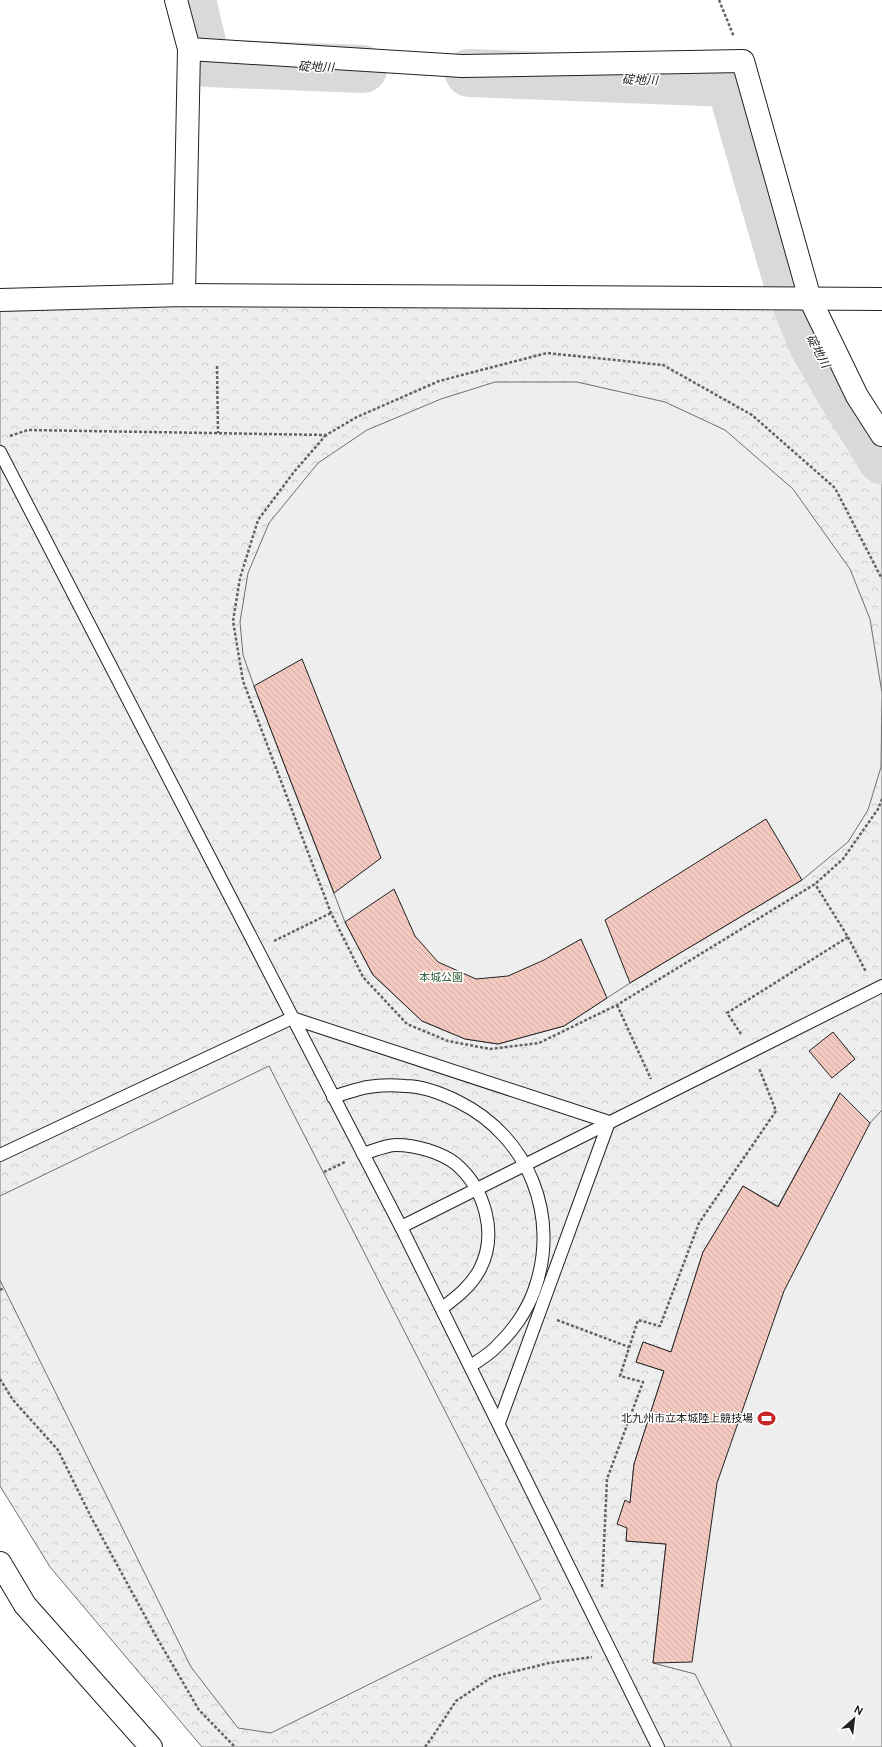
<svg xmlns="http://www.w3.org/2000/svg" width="882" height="1747" font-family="'DM Sans','Noto Sans JP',sans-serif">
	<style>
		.forest { fill: url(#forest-crowns); stroke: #6f6f6f }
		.garden { fill: #eee; stroke: #6f6f6f }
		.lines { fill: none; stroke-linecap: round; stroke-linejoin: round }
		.river { stroke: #d9d9d9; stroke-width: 48 }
		.building { fill: url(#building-back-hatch); stroke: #222 }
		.service-casing { stroke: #222; stroke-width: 14 }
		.minor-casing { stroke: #222; stroke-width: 24 }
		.path { stroke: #646464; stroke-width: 2.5; stroke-dasharray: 3 2; stroke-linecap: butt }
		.service { stroke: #fff; stroke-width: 12 }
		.minor { stroke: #fff; stroke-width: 22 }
		.labels { text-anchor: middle; stroke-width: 3; stroke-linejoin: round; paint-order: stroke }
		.park-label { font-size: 11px; fill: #2f5e38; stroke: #fff }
		.poi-label { font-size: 11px; fill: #222; stroke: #fff; text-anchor: end }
		.water-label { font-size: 12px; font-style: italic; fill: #222; stroke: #fff }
	</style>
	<defs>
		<pattern id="forest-crowns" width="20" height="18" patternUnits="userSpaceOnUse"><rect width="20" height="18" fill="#eee"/><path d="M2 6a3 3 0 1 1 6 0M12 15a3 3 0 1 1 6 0" fill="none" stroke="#ccc"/></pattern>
		<pattern id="building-back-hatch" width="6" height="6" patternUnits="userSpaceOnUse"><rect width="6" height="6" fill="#f3c9c0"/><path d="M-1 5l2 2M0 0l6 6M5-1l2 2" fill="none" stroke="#d0aca5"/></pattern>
	</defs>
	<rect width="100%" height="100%" fill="#fff"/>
	<polygon class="forest" points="184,305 791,306 813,361 882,468 882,1747 202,1747 50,1567 0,1486 0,308"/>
	<g class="garden">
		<polygon points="495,382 577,382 665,402 725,430 793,489 850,569 870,619 882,693 881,767 868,810 848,842 802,880 630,983 564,1026 498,1044 465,1039 422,1021 373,975 345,922 254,686 243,655 240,622 248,573 269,523 318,463 367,430 441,399"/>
		<polygon points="269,1066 541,1599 271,1733 238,1728 191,1667 0,1280 0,1196"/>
		<polygon points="840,1093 870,1123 882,1110 882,1747 732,1747 695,1674 653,1663 666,1544 626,1541 634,1464 664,1371 636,1362 643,1342 671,1352 703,1252 743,1186 778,1206"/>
	</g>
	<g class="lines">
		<g class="river">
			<polyline points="192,0 207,63 363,69"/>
			<polyline points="469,73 730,83 788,284 814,347 844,399 882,460"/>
		</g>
	</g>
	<g class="building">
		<polygon points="302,659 381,858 334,893 254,686"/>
		<polygon points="766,819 802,880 630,983 605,920"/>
		<polygon points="394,889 415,936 438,962 476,979 508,976 544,960 581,939 607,998 564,1026 498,1044 465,1039 422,1021 373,975 345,922"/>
		<polygon points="833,1032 855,1059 832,1078 809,1051"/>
		<polygon points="840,1093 870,1123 784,1291 717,1483 692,1662 653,1663 666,1544 626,1541 627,1528 617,1524 625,1500 630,1503 634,1464 664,1371 636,1362 643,1342 671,1352 703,1252 743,1186 778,1207"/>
	</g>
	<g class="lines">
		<defs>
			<g id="service">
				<polyline points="0,452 401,1227 658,1747"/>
				<path d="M333,1097C345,1093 357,1089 368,1087C379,1085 393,1085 405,1086C423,1086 443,1094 459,1102C529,1137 561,1217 534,1291C527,1311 512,1332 497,1346C490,1354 479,1360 471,1366"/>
				<path d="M363,1154C373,1151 386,1145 396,1145C415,1145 441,1152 456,1164C485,1189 498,1234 480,1269C471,1286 457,1297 442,1308"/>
				<polyline points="0,1155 292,1018 609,1122 499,1423"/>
				<polyline points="401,1227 882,986"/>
			</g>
			<g id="minor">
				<polyline points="176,0 189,49 184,295"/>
				<polyline points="189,49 462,66 743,61 810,299 857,396 882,435"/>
				<polyline points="0,300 184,295 882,299"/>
				<polyline points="0,1563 25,1605 151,1747"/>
			</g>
		</defs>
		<use href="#service" class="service-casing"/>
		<use href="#minor" class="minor-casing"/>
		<g class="path">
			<polyline points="719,0 734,37"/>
			<polyline points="217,366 218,433"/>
			<polyline points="326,435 294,472 258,520 240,578 233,621 243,681 331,913 363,977 407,1024 448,1041 490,1049 539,1043 617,1005 815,884 843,859 878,809 882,799"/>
			<polyline points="10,436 28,430 326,435 357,417 439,381 547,353 663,365 752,415 835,488 882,579"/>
			<polyline points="848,937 866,972"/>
			<polyline points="274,941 331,913"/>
			<polyline points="617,1005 651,1079"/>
			<polyline points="741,1034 727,1013 848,937 815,884"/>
			<polyline points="324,1172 345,1162"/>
			<polyline points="0,1290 4,1288"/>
			<polyline points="557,1320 629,1347"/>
			<polyline points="0,1379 13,1400 58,1450 91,1517 157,1638 199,1710 235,1747"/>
			<polyline points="602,1587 607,1479 643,1382 620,1376 638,1320 660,1326 699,1223 776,1111 759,1068"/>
			<polyline points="425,1747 431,1739 456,1701 492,1677 549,1663 592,1657"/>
		</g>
		<use href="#service" class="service"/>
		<use href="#minor" class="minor"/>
	</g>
	<defs>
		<symbol id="stadium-bare" viewBox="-9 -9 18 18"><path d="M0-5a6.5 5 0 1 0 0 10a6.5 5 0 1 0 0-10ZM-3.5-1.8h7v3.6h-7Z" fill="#c62828" stroke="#fff" stroke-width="2.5" paint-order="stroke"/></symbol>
	</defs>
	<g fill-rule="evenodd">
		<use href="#stadium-bare" x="754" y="1406" width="25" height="25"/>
	</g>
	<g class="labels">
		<g class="park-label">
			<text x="441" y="981">本城公園</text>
		</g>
		<g class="poi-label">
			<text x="753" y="1422">北九州市立本城陸上競技場</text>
		</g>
		<g class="water-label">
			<text transform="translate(316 67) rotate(2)" y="4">碇地川</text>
			<text transform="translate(640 80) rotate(2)" y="4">碇地川</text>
			<text transform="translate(818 351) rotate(62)" y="4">碇地川</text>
		</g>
	</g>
	<g transform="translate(854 1719) rotate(28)" stroke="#ffffff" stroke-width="3" paint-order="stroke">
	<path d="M0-3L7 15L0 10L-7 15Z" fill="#222222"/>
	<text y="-6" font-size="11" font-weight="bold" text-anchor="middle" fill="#222222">N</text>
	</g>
</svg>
